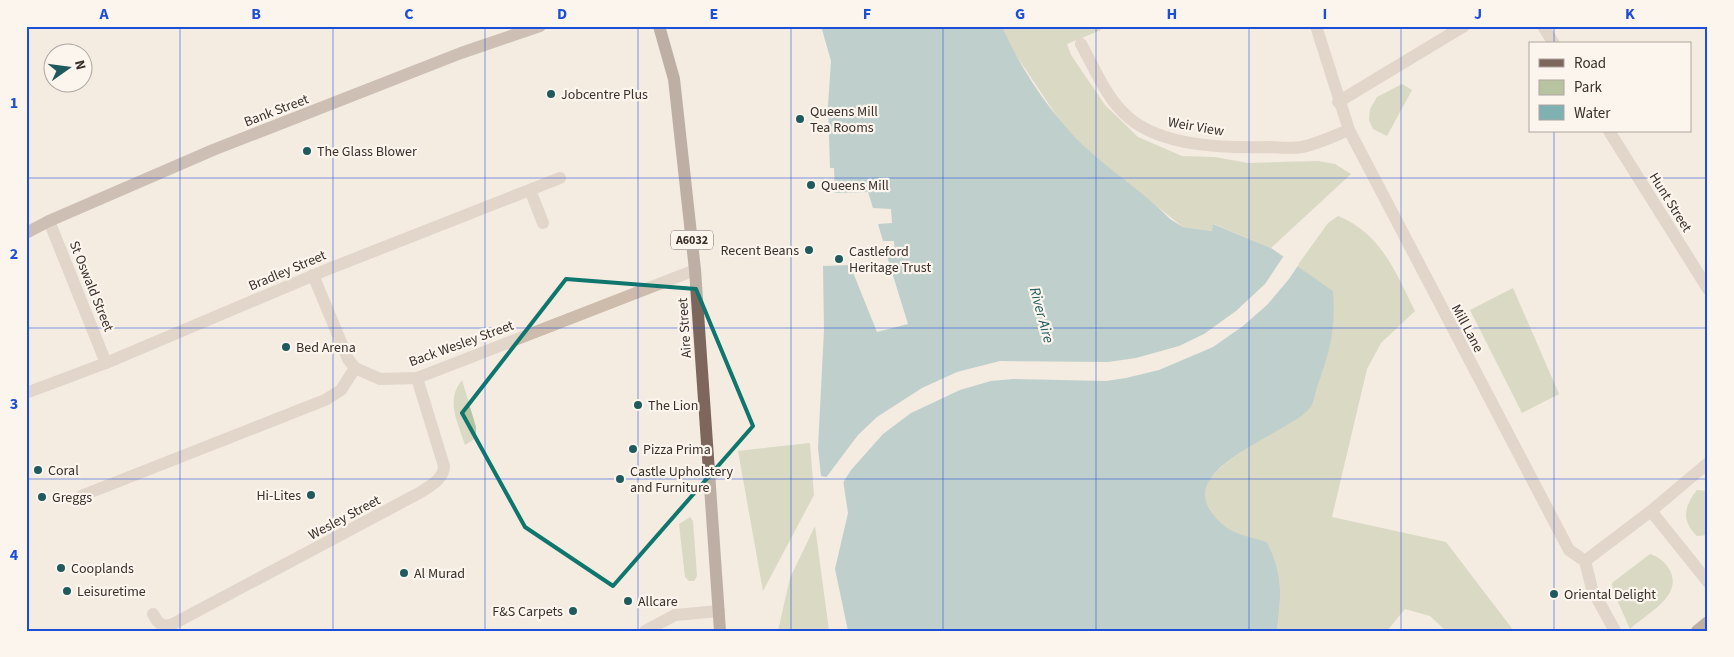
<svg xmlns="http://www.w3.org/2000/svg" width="1734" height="657" font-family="'Source Sans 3',sans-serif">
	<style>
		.green { fill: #b8c4a0 }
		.water { fill: #7fb0b2 }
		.pier { fill: #f4ebe1 }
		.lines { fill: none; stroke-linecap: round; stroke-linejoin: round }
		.street { stroke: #cdbbac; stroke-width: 12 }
		.secondary { stroke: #a18a7d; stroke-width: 12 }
		.primary { stroke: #7d675c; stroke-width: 12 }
		.marked { fill: none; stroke: #0f766e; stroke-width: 4; stroke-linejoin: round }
		.grid { fill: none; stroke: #1d4ed8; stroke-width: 1; stroke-opacity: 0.55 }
		.poi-dot { fill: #1f5a5e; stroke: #fbf5ee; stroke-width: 2 }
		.labels { text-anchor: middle; stroke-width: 4.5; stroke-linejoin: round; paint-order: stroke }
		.shield { fill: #fbf5ee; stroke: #756b66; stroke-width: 1 }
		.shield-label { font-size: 12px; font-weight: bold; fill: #3b302b }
		.poi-label { font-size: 14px; fill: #3b302b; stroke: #fbf5ee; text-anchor: start }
		.street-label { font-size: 14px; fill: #3b302b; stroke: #fbf5ee }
		.water-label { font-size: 15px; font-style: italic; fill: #1f5a5e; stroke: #fbf5ee }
		.neatline { fill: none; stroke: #1d4ed8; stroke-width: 2 }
		.grid-label { font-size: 16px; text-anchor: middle; font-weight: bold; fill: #1d4ed8 }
	</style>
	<rect width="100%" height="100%" fill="#f4ebe1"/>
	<g class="green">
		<polygon points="1002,26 1100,26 1101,30 1067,44 1071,55 1105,105 1138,137 1182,156 1215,157 1248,163 1318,161 1335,164 1351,174 1271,248 1214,224 1213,231 1183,227 1094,156 1062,124 1012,49"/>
		<polygon points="1402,84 1412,90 1387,136 1373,129 1369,120 1370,109 1377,97"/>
		<path d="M1338,216C1381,233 1396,273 1415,311L1381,343L1367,369L1332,517L1446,542L1514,631H1446L1430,616L1405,609L1387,631H1277C1281,595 1284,575 1267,542C1256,539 1241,537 1230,532C1222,527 1214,517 1210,509C1206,503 1202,496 1205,488C1214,461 1286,426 1310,408L1297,266L1328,223Z"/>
		<polygon points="1513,288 1559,394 1522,413 1470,310"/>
		<path d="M462,380L476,427V438L465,445C458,422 445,401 462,380Z"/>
		<polygon points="810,443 814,495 763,591 738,451"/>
		<path d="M1697,490L1708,491V535L1697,536C1681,521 1684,506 1697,490Z"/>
		<polygon points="690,517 693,521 697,576 694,581 689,581 685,577 679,524"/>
		<polygon points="815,526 829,631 778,631 790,578"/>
		<path d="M1650,554C1665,558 1680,577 1669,594C1661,607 1642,618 1630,629L1613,591L1612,583Z"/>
	</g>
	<path class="water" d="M821,26H1002C1023,74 1055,121 1094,155C1119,177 1147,195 1170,219L1183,227L1212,231L1213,224L1271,248L1333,291C1336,329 1330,351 1317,387C1315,393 1314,403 1310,408C1290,432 1186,465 1208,506C1223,533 1240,534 1267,542C1284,575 1281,595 1277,631H848L835,569L848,513L843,480L821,476L818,448L824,330L823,266L850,265L877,332L908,324L886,253L895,252L894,241H883L878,224L892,223L891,209L873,208L868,192L835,193L834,168H830L828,105L831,61Z"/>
	<polygon class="pier" points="1285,254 1299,264 1289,279 1267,305 1243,326 1213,347 1159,370 1126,378 1106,381 1013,379 991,381 960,390 911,413 883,434 851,470 841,486 841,482 825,479 858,435 877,417 922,388 957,372 1000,361 1108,362 1136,358 1179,346 1204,334 1236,311 1265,284"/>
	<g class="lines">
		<g class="street">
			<polyline points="1316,26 1349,130 1569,550 1585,561 1592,589 1615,631"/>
			<polyline points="1543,26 1554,44"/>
			<path d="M1081,44C1095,69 1106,98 1128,117C1162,147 1225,148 1267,147C1278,147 1291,149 1302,147C1317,144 1334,136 1349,130"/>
			<polyline points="1338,102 1464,26"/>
			<polyline points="1609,131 1708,289"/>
			<polyline points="530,190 543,223"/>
			<polyline points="49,221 106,363"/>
			<polyline points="313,275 348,359 355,368"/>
			<polyline points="26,393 106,363 326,270 560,178"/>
			<polyline points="81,496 325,400 341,390 355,368 380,379 417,378 695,270"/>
			<polyline points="1651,511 1708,582"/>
			<polyline points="1585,561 1651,511 1708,463"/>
			<path d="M153,614C158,624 163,628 173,624L421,492C430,486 444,479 444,466L417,378"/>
			<polyline points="645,631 675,615 719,611"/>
		</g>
		<polyline class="secondary" points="26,233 49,221 213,150 461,53 540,26"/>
		<g class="primary">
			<polyline points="659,26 674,79 695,270 720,631"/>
			<polyline points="1697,631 1708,622"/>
		</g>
	</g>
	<path d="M0 0H1734V657H0ZM566,279L696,289L753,426L613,586L525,527L462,413Z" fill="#f4ebe1" fill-opacity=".55" fill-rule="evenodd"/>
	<path class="marked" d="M566,279L696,289L753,426L613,586L525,527L462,413Z"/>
	<path class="grid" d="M180,26V631M333,26V631M485,26V631M638,26V631M791,26V631M943,26V631M1096,26V631M1249,26V631M1401,26V631M1554,26V44M1554,131V631M26,178H1708M26,328H1708M26,479H1708"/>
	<g class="poi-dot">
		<circle cx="551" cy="94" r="5"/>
		<circle cx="800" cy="119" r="5"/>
		<circle cx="307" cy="151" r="5"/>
		<circle cx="811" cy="185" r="5"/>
		<circle cx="809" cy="250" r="5"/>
		<circle cx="839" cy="259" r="5"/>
		<circle cx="286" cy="347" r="5"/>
		<circle cx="638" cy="405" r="5"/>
		<circle cx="633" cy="449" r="5"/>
		<circle cx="38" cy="470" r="5"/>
		<circle cx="620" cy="479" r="5"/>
		<circle cx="311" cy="495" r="5"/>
		<circle cx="42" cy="497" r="5"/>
		<circle cx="61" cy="568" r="5"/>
		<circle cx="404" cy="573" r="5"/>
		<circle cx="67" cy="591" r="5"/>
		<circle cx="1554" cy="594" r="5"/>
		<circle cx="628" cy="601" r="5"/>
		<circle cx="573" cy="611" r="5"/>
	</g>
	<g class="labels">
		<rect class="shield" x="671" y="230.5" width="42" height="19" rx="4"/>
		<g class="shield-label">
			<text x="692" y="244">A6032</text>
		</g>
		<g class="poi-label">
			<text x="561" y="99">Jobcentre Plus</text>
			<text x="810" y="116">Queens Mill<tspan x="810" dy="16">Tea Rooms</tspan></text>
			<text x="317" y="156">The Glass Blower</text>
			<text x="821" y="190">Queens Mill</text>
			<text x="799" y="255" text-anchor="end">Recent Beans</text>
			<text x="849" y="256">Castleford<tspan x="849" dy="16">Heritage Trust</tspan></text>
			<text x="296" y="352">Bed Arena</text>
			<text x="648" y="410">The Lion</text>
			<text x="643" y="454">Pizza Prima</text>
			<text x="48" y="475">Coral</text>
			<text x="630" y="476">Castle Upholstery<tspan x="630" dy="16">and Furniture</tspan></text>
			<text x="301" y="500" text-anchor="end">Hi-Lites</text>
			<text x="52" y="502">Greggs</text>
			<text x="71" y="573">Cooplands</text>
			<text x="414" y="578">Al Murad</text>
			<text x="77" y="596">Leisuretime</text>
			<text x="1564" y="599">Oriental Delight</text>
			<text x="638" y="606">Allcare</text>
			<text x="563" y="616" text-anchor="end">F&amp;S Carpets</text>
		</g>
		<g class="street-label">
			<text transform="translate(276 110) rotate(-21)" y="5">Bank Street</text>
			<text transform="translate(1196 126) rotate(10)" y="5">Weir View</text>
			<text transform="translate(1671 202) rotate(58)" y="5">Hunt Street</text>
			<text transform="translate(287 270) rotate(-23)" y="5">Bradley Street</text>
			<text transform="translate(92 286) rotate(68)" y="5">St Oswald Street</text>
			<text transform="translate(684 328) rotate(-94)" y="5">Aire Street</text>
			<text transform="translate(1468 328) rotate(62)" y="5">Mill Lane</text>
			<text transform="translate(461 343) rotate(-20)" y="5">Back Wesley Street</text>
			<text transform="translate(344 517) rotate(-28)" y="5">Wesley Street</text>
		</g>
		<g class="water-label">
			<text transform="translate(1042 315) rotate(75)" y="5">River Aire</text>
		</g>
	</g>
	<rect width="1734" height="657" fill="none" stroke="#fbf5ee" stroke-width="55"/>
	<rect x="1529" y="42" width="162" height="90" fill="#fbf5ee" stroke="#aea6a0"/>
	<rect x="1539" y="59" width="25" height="8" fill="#7d675c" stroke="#aea6a0"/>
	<text x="1574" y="68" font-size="15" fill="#3b302b">Road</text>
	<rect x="1539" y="80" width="25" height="15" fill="#b8c4a0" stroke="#aea6a0"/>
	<text x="1574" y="92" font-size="15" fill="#3b302b">Park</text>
	<rect x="1539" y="105" width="25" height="15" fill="#7fb0b2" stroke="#aea6a0"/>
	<text x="1574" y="118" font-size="15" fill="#3b302b">Water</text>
	<g transform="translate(68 68) rotate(76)"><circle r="24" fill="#fbf5ee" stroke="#aea6a0"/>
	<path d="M0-4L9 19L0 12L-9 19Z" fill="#1f5a5e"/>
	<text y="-8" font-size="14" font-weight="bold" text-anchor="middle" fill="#3b302b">N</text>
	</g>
	<rect x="28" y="28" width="1678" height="602" class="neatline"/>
	<g class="grid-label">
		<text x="104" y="19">A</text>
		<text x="256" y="19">B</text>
		<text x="409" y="19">C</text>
		<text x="562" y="19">D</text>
		<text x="714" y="19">E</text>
		<text x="867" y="19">F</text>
		<text x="1020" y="19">G</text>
		<text x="1172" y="19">H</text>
		<text x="1325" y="19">I</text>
		<text x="1478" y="19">J</text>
		<text x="1630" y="19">K</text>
		<text x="14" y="108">1</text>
		<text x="14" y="259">2</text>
		<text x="14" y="409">3</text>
		<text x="14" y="560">4</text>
	</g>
</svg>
